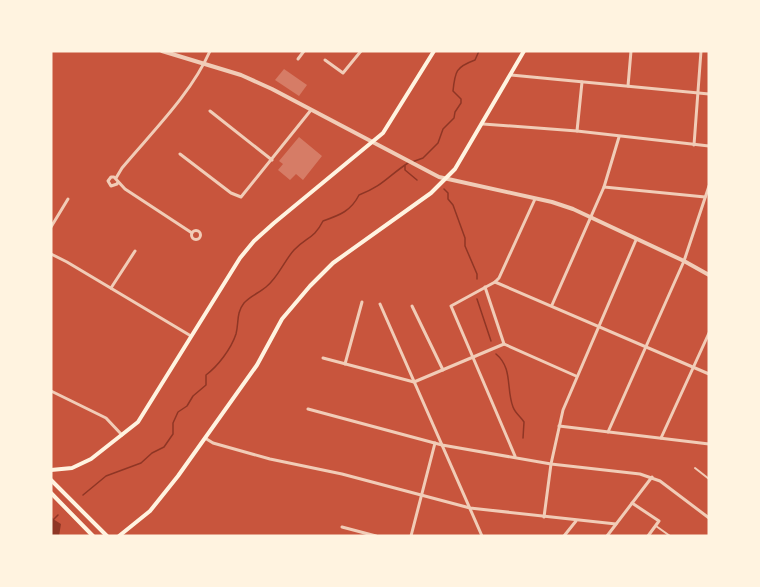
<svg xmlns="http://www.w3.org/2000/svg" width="760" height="587" font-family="Rubik,sans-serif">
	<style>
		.water { fill: #8f3625 }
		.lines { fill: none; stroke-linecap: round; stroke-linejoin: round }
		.stream { stroke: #8f3625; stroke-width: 1.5 }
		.building { fill: #d67c66 }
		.pedestrian { stroke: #f1ccb7; stroke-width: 2 }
		.minor { stroke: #f1ccb7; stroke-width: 3 }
		.tertiary { stroke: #f1ccb7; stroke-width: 4 }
		.secondary { stroke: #fff3e0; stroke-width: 4 }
	</style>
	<rect width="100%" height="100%" fill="#c8553d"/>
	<polygon class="water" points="51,515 53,519 61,524 59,536 51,536"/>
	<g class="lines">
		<g class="stream">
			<path d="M412,162L423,158L438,143L443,129L454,118L455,112L461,103V99L453,91C455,71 456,67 475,60L479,51"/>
			<polyline points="405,166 405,170 417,180"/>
			<polyline points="444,189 448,193 448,199 453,205 465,238 465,246 477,274 477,279"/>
			<polyline points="477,299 491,341"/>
			<path d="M496,354C513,368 506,389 513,407C515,413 521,417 524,422L523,438"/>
			<path d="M83,495L106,476L141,463L152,453L164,447L173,434V423L178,412L187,406L193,396L206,385V375C218,366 231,349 236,334C239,323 236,313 244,303C250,296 259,293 266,287C278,278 284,261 294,250C306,237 314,239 323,221C340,215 351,211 359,195C383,186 388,176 408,163"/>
			<polyline points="52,521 58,515"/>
		</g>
	</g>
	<g class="building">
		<polygon points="284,69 307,85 299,96 275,80"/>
		<polygon points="299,137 322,156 303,180 296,174 290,180 278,170 283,164 279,161"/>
	</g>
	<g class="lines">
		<g class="pedestrian">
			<polyline points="695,468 709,479"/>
			<polyline points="656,526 670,536"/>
		</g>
		<g class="minor">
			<polyline points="298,59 304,51"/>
			<polyline points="325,60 343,73 361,51"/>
			<polyline points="511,75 709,94"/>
			<polyline points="628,86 631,51"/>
			<polyline points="210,111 272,160"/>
			<polyline points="483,124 577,131 709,146"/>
			<polyline points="577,131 582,82"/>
			<polyline points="694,145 701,51"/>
			<polyline points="180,154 231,193 241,197 311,110"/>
			<path d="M116,178L122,168C152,132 191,94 210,51"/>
			<polyline points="118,182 117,184 111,186 108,181 111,177 114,177 125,189 192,233"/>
			<polyline points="604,187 705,197"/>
			<polyline points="51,227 68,199"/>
			<circle cx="196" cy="235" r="4.5"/>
			<polyline points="51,254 67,262 191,336"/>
			<polyline points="495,282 709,374"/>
			<polyline points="485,287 504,344"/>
			<polyline points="111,288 135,251"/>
			<polyline points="380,304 482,536"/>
			<polyline points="552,305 604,187 619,137"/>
			<polyline points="412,306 443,370"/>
			<polyline points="504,344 576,376"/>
			<polyline points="323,358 414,382 504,344"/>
			<polyline points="345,364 362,302"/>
			<polyline points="51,391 106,418 122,435"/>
			<polyline points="308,409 442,445 551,464 640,474 660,481 709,518"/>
			<polyline points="559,426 709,444"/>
			<polyline points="608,432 684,261 709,186"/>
			<polyline points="205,438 213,443 270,459 342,474 470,508 616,524"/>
			<polyline points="661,438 709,333"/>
			<polyline points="515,456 451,306 495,282 499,278 535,199"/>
			<polyline points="632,503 659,521 648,536"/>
			<polyline points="544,517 551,464 563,410 636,240"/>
			<polyline points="342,527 376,536"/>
			<polyline points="411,536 435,443"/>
			<polyline points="564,536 576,521"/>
			<polyline points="607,536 652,477"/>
		</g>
		<polyline class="tertiary" points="162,51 241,75 272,89 439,177 552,202 573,209 684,261 709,275"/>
		<g class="secondary">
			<polyline points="51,470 72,468 91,459 138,422 240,258 254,241 274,223 383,133 434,51"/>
			<polyline points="51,480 107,536"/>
			<polyline points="51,493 93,536"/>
			<polyline points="119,536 150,511 178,476 257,365 282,319 310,286 333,263 431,193 455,169 524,51"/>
		</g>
	</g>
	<rect width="760" height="587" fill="none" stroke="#fff3e0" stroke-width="105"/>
</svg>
